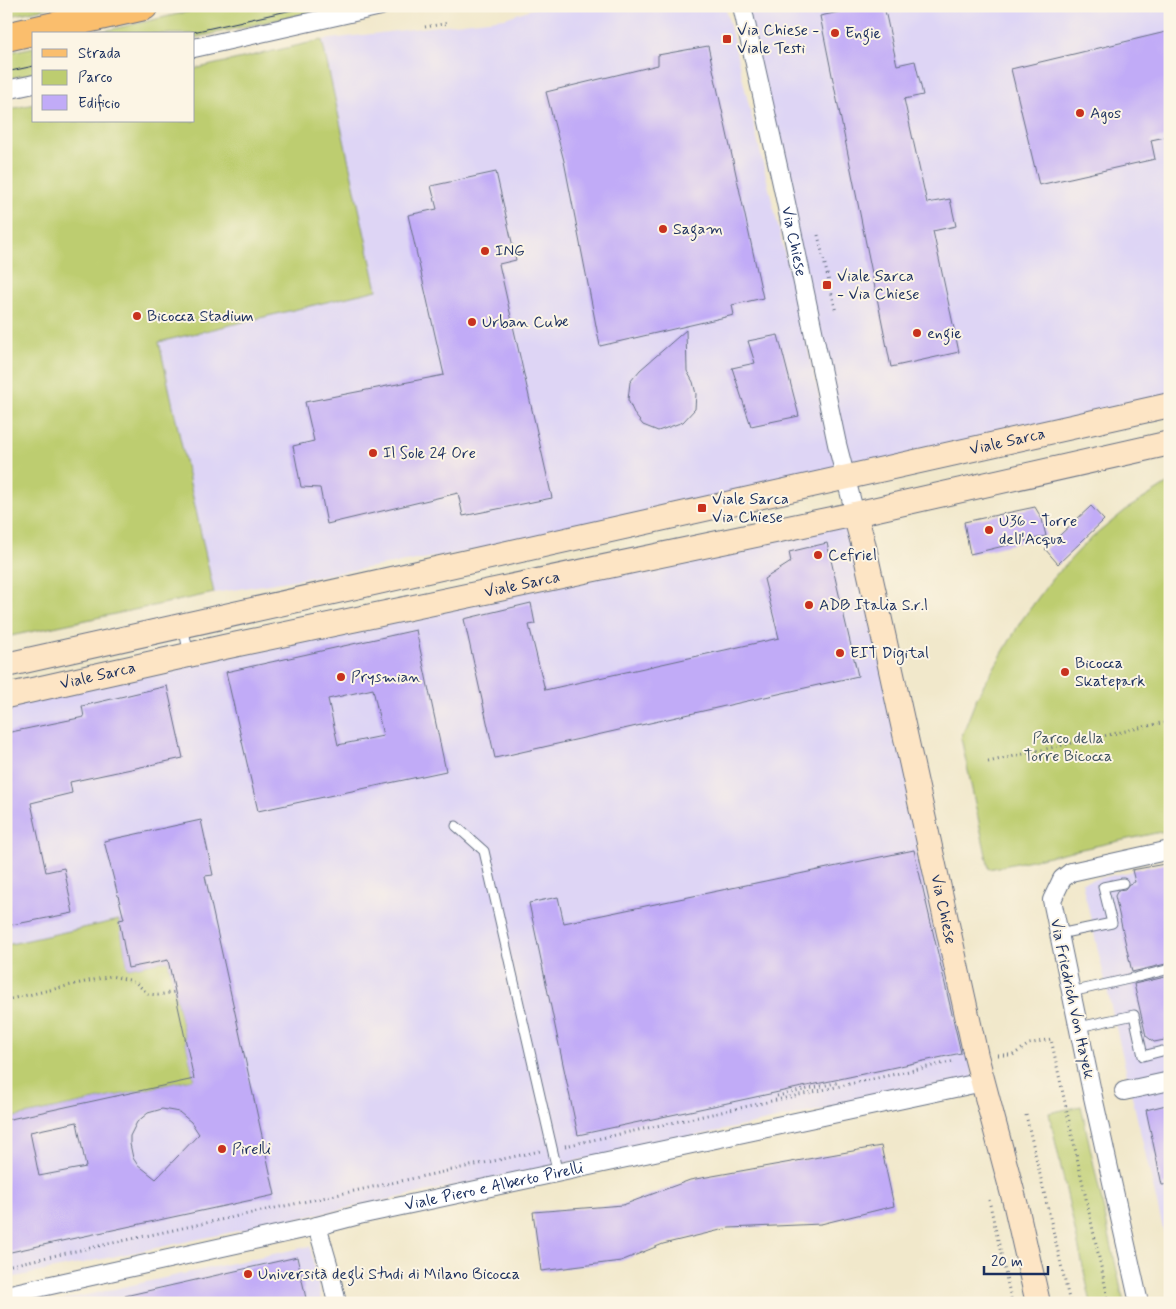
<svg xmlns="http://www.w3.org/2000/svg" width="1176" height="1309" font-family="Mynerve,sans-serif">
<rect width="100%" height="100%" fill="#fcf5e5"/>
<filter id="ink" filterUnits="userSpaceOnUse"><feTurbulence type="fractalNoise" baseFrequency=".02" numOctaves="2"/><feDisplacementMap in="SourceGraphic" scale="10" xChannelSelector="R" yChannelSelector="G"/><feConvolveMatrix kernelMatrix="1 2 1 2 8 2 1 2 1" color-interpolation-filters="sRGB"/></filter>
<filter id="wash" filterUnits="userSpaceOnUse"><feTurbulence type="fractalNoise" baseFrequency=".0096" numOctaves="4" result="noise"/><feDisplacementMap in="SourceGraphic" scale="20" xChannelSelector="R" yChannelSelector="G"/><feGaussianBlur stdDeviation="1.12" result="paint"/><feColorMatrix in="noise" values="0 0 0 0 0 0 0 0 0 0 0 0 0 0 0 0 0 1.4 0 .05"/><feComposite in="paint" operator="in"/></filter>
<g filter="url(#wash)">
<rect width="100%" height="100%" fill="#f1e8cb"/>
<!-- built -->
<path fill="#ded5f5" d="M540 6H725L839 479 617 527 214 593 158 342 377 290 322 40 505 18Z
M745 6H1170V401L849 470Z
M851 521 974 1078 6 1279V703Z
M1170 863V1259L1082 882Z
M310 1246 322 1303H50Z"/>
<!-- green -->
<path fill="#bdcd70" stroke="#6c7e67" d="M6 6H56L6 17Z
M213 6H340L194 38V34H91Z
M322 40 377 290 159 342 214 593 6 637V110L34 104V121H194V69Z
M34 47V73L6 79V53Z
M1170 482V830L989 869 961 738 977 697 1021 621 1052 579 1087 542 1127 509Z
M119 920 128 968 168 960 194 1079 6 1119V945Z
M1081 1106 1124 1303H1091L1049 1113Z"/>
<g id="blocks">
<!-- building -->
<path fill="#c1abf7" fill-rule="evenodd" d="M868 6H884L897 65 915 61 923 95 904 99 927 203 950 199 956 226 933 231 959 352 891 367 820 16Z
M1170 31V136L1151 140 1155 159 1039 185 1011 69Z
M708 46 763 298 732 305 734 315 600 346 564 161 546 92 658 65V55Z
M496 172 516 260 499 264 552 498 463 516 458 493 327 524 320 488 301 487 293 446 314 441 305 402 444 375 408 215 437 209 431 186Z
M686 330 687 371 693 382 696 394 695 409 683 422 658 431 643 425 635 415 628 400 630 382 640 370Z
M778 335 799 416 751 426 732 368 755 363 748 341Z
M1091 506 1104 520 1058 564 1045 549Z
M1035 507 1042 519 1046 536 970 554 964 522Z
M827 543 858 676 495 758 464 619 531 603 535 624 529 625 545 690 779 638 764 579 791 562 789 552Z
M416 630 446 771 258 811 226 672ZM373 689 383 736 338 745 328 699Z
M167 686 183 758 70 782 72 793 31 803 46 872 64 868 73 913 6 926V733L84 717 82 706Z
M201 820 213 875 205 876 275 1195 6 1253V1120L194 1079 168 960 128 968 119 920 124 919 104 841ZM162 1109 179 1112 191 1122 199 1134 156 1179 137 1164 133 1158 130 1144V1136L137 1122 148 1113ZM77 1122 86 1167 39 1176 30 1132Z
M914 850 961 1053 578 1135 529 903 558 897 564 923Z
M1170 863V963L1132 972 1115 896 1118 890 1125 889 1129 884 1135 882 1132 870Z
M1170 976V1039L1154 1042 1146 1036 1134 984Z
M1170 1104V1184L1162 1185 1146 1110Z
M881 1146 894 1206 821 1224 729 1228 663 1244 621 1261 541 1271 533 1212 623 1205 690 1180Z
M297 1257 307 1303H126L125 1296Z"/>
</g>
</g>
<g filter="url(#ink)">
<use href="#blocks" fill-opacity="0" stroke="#667084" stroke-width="1"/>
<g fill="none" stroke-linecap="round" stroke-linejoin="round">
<!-- lane casing -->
<g stroke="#667084" stroke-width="11">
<path id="lane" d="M183 626 189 655
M456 826 484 851 558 1174
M1059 934 1112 923 1103 887 1123 883
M1138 977 1170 969
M1071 992 1133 978
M1079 1027 1134 1015 1143 1056 1162 1051"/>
</g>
<!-- street casing -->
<g stroke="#667084" stroke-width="20">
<g id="street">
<path id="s1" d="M742 6 782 184 837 444 855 514"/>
<path d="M194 48 381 6"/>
<path d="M6 90 34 84"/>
<path d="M1124 1091 1170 1081"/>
<path d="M317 1226 328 1264 337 1303"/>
<path id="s2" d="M6 1295 317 1226 359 1215 983 1082"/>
<path d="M1139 1303 1093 1097 1052 900 1062 879 1071 872 1170 850"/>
</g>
</g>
<!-- secondary casing -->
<g stroke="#667084" stroke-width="26">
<g id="secondary">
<path id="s3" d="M855 514 863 543 976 1056 1016 1206 1038 1303"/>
<path id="s4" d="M6 665 1170 405"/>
<path id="s5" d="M6 696 224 647 855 514 1170 443"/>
</g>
</g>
<!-- primary casing -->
<g stroke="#667084" stroke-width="30">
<path id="primary" d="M6 37 144 6"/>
</g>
<!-- path -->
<path stroke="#667084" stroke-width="3" stroke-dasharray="1 4" stroke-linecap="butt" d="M425 27 449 23
M818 235 836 312
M988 762 1170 721
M6 1000 111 976 134 981 148 994 158 995 175 992
M998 1055H1013L1029 1044 1051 1039 1109 1303
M777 1096 840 1082
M1026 1115 1070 1303
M565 1146 955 1061
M989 1200 1012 1303
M6 1266 540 1151"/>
<!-- lane -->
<use href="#lane" stroke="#fff" stroke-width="9"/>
<!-- street -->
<use href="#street" stroke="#fff" stroke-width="18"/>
<!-- secondary -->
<use href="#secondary" stroke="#fde5c5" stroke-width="24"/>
<!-- primary -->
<use href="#primary" stroke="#fabe6d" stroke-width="28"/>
<!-- tram -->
<path stroke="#1b2f5e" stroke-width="1" d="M184 34 310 6
M6 72 34 66"/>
</g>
</g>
<!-- markers -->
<g fill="#c8321e" stroke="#fcf5e5" stroke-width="2">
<circle cx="835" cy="33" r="5"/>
<rect x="722" y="34" width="10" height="10" rx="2.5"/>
<circle cx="1080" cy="113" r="5"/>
<circle cx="663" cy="229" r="5"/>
<circle cx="485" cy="251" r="5"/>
<rect x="822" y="280" width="10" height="10" rx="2.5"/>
<circle cx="137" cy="316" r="5"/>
<circle cx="472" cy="322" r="5"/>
<circle cx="917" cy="333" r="5"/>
<circle cx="373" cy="453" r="5"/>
<rect x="697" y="503" width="10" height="10" rx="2.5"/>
<circle cx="989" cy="530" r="5"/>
<circle cx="818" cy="555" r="5"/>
<circle cx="809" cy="605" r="5"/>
<circle cx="840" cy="653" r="5"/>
<circle cx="1065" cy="672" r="5"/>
<circle cx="341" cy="677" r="5"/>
<circle cx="222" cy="1149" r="5"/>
<circle cx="248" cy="1274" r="5"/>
</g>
<g text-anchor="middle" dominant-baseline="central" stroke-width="4" stroke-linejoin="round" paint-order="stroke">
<!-- poi labels -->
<g font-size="16" fill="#1b2f5e" stroke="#fcf5e5" text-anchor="start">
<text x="737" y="30">Via Chiese -<tspan x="737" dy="18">Viale Testi</tspan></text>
<text x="845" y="33">Engie</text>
<text x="1090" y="113">Agos</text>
<text x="673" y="229">Sagam</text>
<text x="495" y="251">ING</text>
<text x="837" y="276">Viale Sarca<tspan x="837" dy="18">- Via Chiese</tspan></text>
<text x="147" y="316">Bicocca Stadium</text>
<text x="482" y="322">Urban Cube</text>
<text x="927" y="333">engie</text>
<text x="383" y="453">Il Sole 24 Ore</text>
<text x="712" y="499">Viale Sarca<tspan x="712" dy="18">Via Chiese</tspan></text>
<text x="999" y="521">U36 - Torre<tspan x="999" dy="18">dell'Acqua</tspan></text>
<text x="828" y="555">Cefriel</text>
<text x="819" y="605">ADB Italia S.r.l</text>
<text x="850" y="653">EIT Digital</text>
<text x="1075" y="663">Bicocca<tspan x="1075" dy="18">Skatepark</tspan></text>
<text x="351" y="677">Prysmian</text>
<text x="232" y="1149">Pirelli</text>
<text x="258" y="1274">Università degli Studi di Milano Bicocca</text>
</g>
<!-- street labels -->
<g font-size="16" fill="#1b2f5e" stroke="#fcf5e5">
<text stroke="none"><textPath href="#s1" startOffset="241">Via Chiese</textPath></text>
<text stroke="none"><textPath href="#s4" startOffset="1026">Viale Sarca</textPath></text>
<text stroke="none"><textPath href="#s5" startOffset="528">Viale Sarca</textPath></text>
<text stroke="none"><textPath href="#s5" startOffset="94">Viale Sarca</textPath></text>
<text stroke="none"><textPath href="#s3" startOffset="405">Via Chiese</textPath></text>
<text transform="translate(1072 999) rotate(78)">Via Friedrich Von Hayek</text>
<text stroke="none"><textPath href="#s2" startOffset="500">Viale Piero e Alberto Pirelli</textPath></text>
</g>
<!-- park labels -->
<g font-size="16" fill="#445662" stroke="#fcf5e5">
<text x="1068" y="738">Parco della<tspan x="1068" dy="18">Torre Bicocca</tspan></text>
</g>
</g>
<!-- margin -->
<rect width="1176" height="1309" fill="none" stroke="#fcf5e5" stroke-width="25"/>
<!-- legend -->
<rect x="32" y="32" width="162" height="90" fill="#fcf5e5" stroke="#a2a6af"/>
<rect x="42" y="49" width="25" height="8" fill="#fabe6d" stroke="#a2a6af"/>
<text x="78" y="58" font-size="15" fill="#1b2f5e">Strada</text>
<rect x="42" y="70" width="25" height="15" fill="#bdcd70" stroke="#a2a6af"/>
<text x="78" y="82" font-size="15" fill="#1b2f5e">Parco</text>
<rect x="42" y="95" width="25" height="15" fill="#c1abf7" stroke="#a2a6af"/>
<text x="78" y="108" font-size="15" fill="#1b2f5e">Edificio</text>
<!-- scale -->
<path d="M984 1266v8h64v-8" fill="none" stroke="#1b2f5e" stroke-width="2.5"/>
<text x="991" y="1266" font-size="15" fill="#1b2f5e" stroke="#fcf5e5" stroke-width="4" paint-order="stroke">20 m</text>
</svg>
